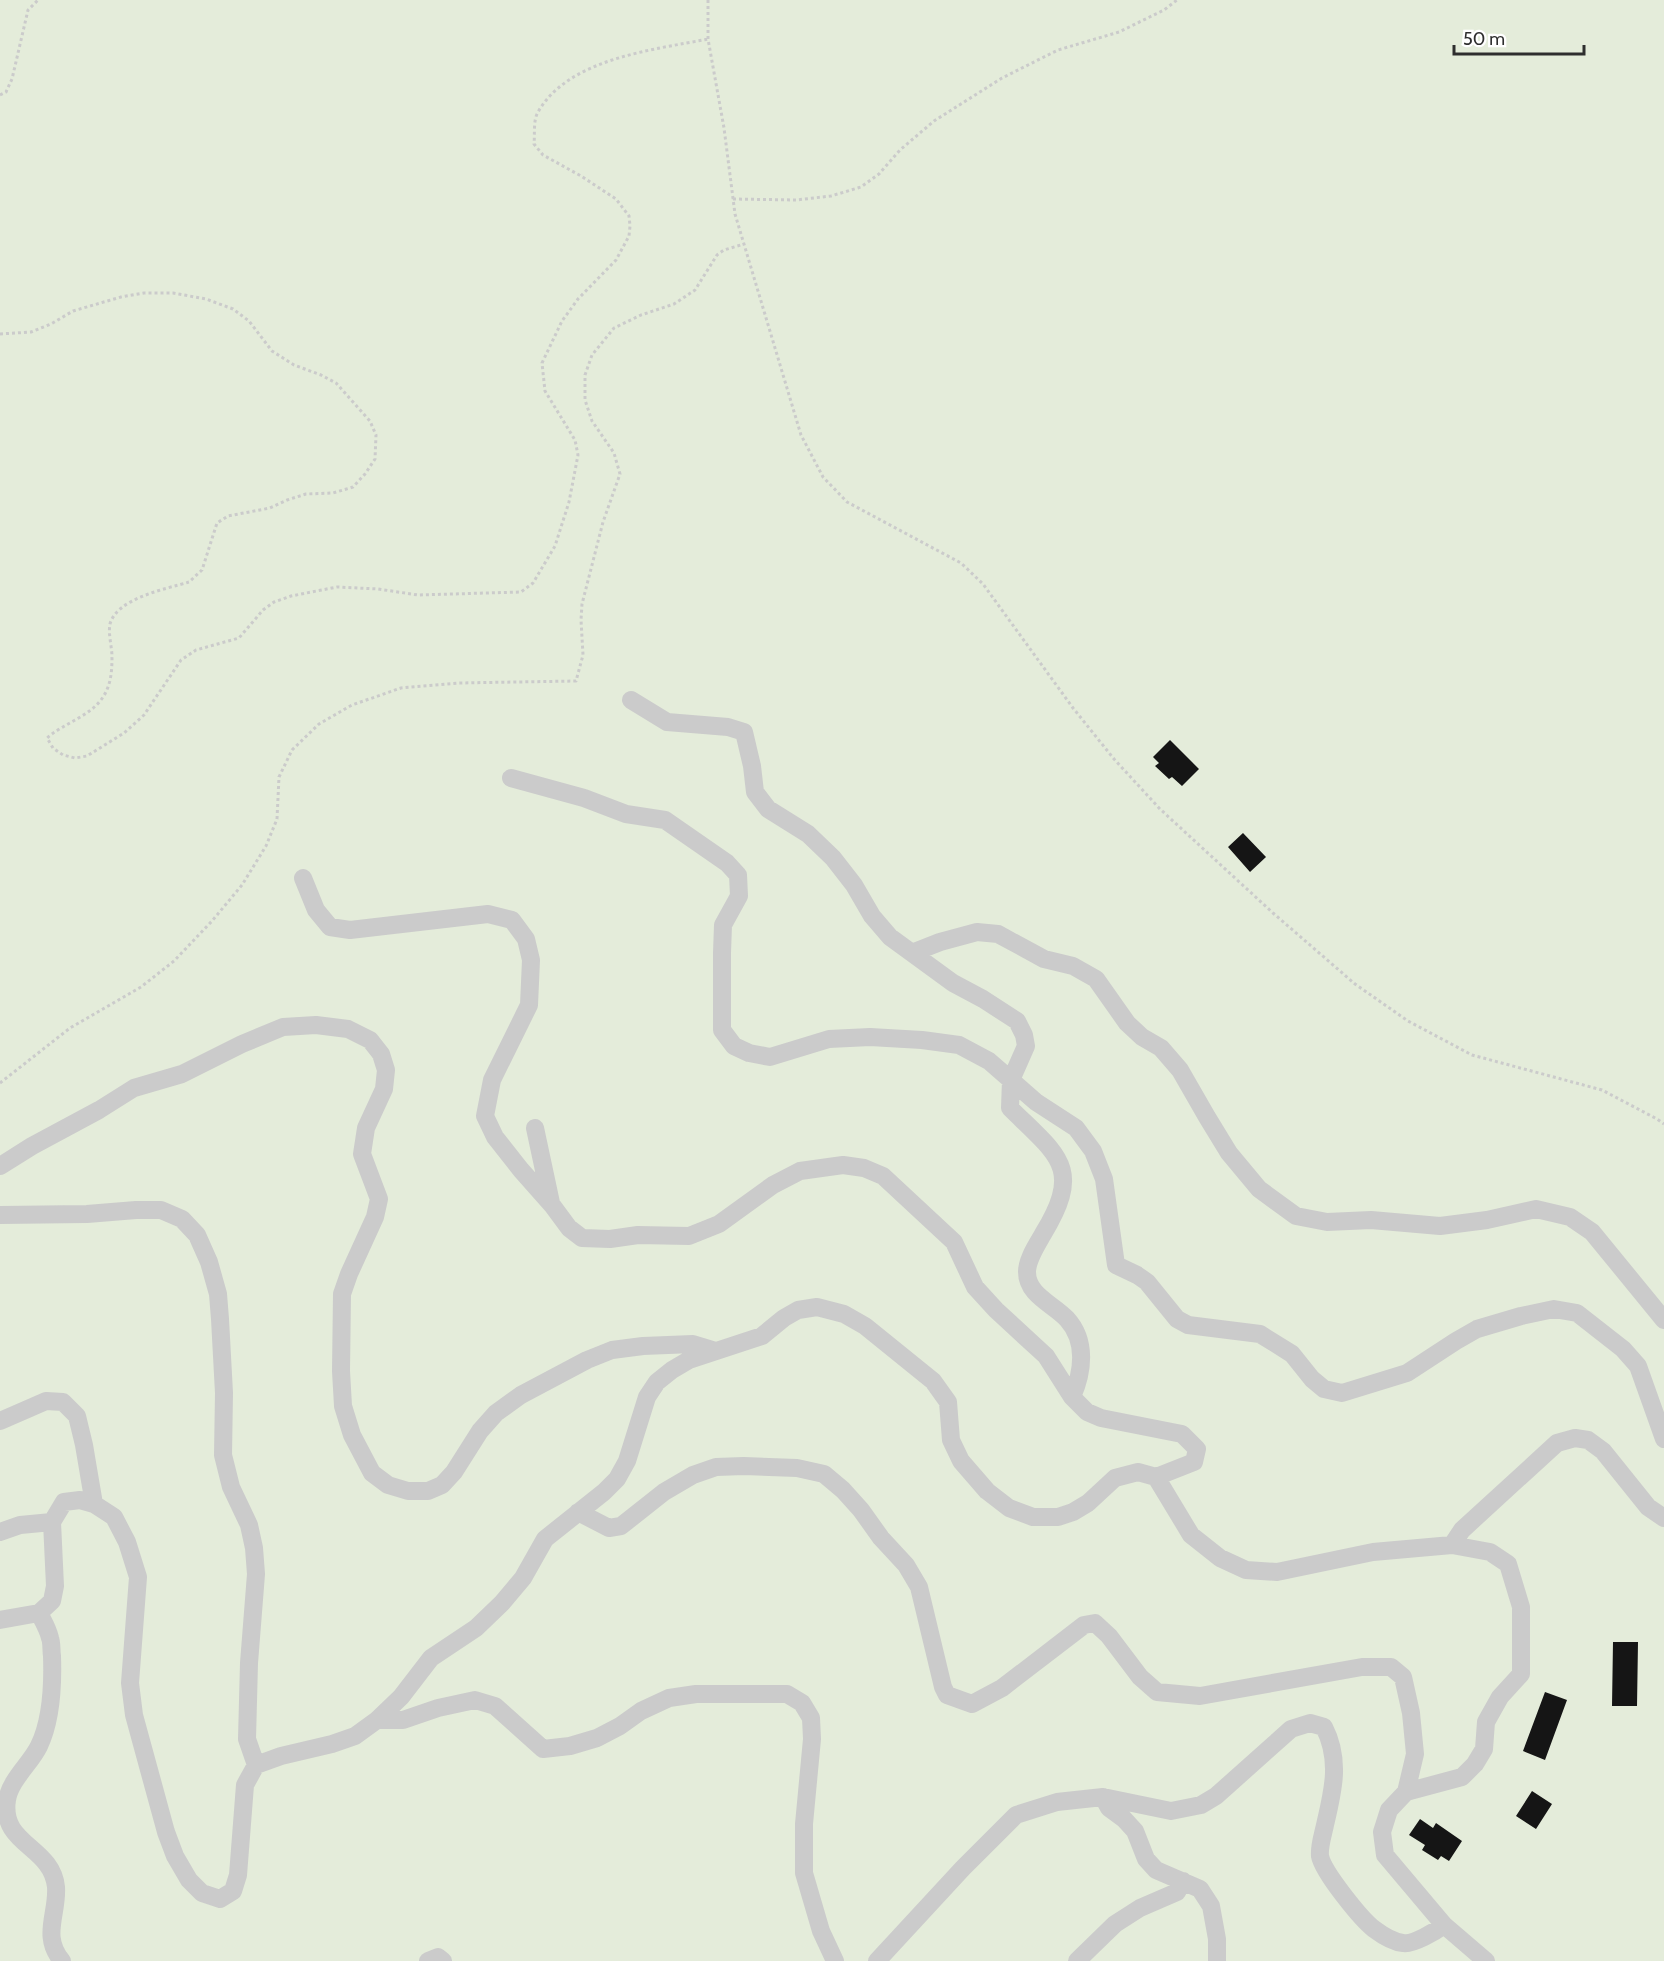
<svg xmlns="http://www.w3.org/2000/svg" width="1664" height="1961" font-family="Cabin,sans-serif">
<rect width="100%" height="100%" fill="#fff"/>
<!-- green -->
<path fill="#e4ecda" d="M0 0H1664V1961H0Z"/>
<!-- building -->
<path fill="#151515" d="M1170 740 1199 769 1182 786 1172 777 1169 779 1155 766 1159 763 1153 757Z
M1243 833 1266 857 1250 872 1228 847Z
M1613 1642H1638L1637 1706H1612Z
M1545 1692 1567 1700 1545 1760 1523 1751Z
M1532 1791 1552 1804 1536 1829 1516 1816Z
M1420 1819 1433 1828 1436 1823 1462 1841 1449 1861 1441 1856 1438 1860 1422 1850 1425 1845 1409 1835Z"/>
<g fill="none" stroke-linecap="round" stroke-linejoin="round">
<!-- path -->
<path stroke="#cbcbcb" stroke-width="3" stroke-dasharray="3 3" stroke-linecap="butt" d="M708 0V39L724 128 735 214 801 435 823 477 847 502 961 563 983 584 1073 708 1114 759 1160 809 1273 913 1355 984 1408 1021 1472 1055 1602 1090 1657 1119 1664 1124
M0 95 6 92 12 79 28 10 38 0
M733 199 796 200 831 196 861 187 879 174 900 150 934 121 1002 78 1058 50 1119 32 1164 10 1177 0
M0 334 31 332 51 324 73 311 121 297 144 293H173L206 299 233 309 249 321 272 351 294 365 321 375 336 383 370 421 376 435 375 459 365 474 353 487 333 493 306 494 287 500 270 508 228 516 217 523 202 570 189 582C166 589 117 598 110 624 108 634 112 647 112 657 112 671 111 685 103 697 91 716 64 723 47 738L53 748 63 755 75 758 87 756 124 733 144 715 181 660 196 650 239 638 263 610 274 602 291 596 337 587 378 589 418 595 521 592 533 583 555 546 569 502 578 455 575 440 545 391 542 363 562 321 578 299 616 260 629 236 630 226 629 216 616 199 581 176 543 155 534 144C535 135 533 120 538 112 569 58 653 50 708 39
M0 1083 70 1028 141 987 174 961 212 921 242 885 266 846 277 819 279 777 292 750 319 724 352 705 401 688 458 683 576 681 583 655 581 620 582 604 603 522 620 474 614 453 592 421 585 400V375L592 355 614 328 641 315 674 304 695 290 717 255 724 250 744 244"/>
<!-- minor -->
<path stroke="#cbcbcb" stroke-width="18" d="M631 700 667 722 728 727 744 732 752 766 755 792 768 809 808 834 833 858 854 885 872 916 890 937 953 983 983 999 1017 1021 1024 1035 1026 1046 1011 1080 1010 1108C1057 1155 1084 1167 1043 1234 1037 1245 1027 1259 1027 1272 1027 1295 1053 1304 1067 1319 1087 1341 1083 1372 1072 1397
M511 778 584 798 626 814 665 820 727 863 738 875 739 896 723 925 722 953V1030L734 1046 749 1053 770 1057 829 1039 870 1037 922 1040 959 1045 989 1061 1036 1102 1076 1128 1093 1151 1104 1179 1116 1265 1137 1275 1147 1282 1177 1319 1188 1325 1260 1334 1292 1354 1312 1379 1324 1389 1342 1393 1407 1373 1456 1341 1477 1329 1521 1316 1554 1309 1577 1313 1623 1349 1638 1366 1664 1439
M303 878 316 910 330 927 350 930 488 914 512 920 526 939 531 960 529 1005 492 1080 485 1116 495 1137 521 1170 552 1205 569 1228 582 1238 610 1239 638 1235 689 1236 719 1224 773 1185 800 1171 843 1165 864 1168 883 1176 954 1242 975 1287 996 1310 1046 1356 1072 1397 1087 1412 1101 1418 1182 1434 1197 1449 1194 1462 1156 1477
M912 953 940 942 977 932 998 934 1044 959 1073 966 1096 979 1127 1023 1142 1037 1161 1048 1180 1070 1207 1117 1229 1153 1259 1189 1296 1216 1327 1222 1371 1220 1440 1226 1487 1220 1536 1209 1570 1217 1592 1232 1664 1320
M535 1128 551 1203
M0 1166 32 1146 99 1110 134 1088 182 1074 242 1044 283 1027 316 1025 348 1029 370 1040 381 1054 386 1070 384 1089 366 1128 362 1154 379 1199 375 1217 349 1274 342 1294 341 1371 343 1406 352 1435 372 1473 388 1485 408 1491H428L442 1485 454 1472 480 1431 496 1413 521 1395 587 1360 612 1350 643 1346 693 1344 716 1351
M0 1215 87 1214 136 1210H161L182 1219 197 1235 209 1262 218 1294 220 1319 224 1393 223 1455 231 1487 249 1525 254 1548 256 1574 249 1663 247 1739 256 1765
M0 1421 46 1401 63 1402 77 1416 84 1445 94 1504
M578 1512 609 1528 621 1526 664 1492 693 1475 716 1467 744 1466 797 1468 824 1474 843 1490 861 1510 881 1538 906 1565 919 1587 943 1687 947 1695 972 1704 1002 1688 1084 1625 1095 1623 1109 1636 1140 1677 1157 1692 1200 1696 1362 1667H1391L1403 1677 1411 1713 1415 1754 1406 1792
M0 1532 20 1525 52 1522
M1452 1545 1462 1530 1557 1443 1575 1438 1588 1440 1603 1451 1648 1507 1664 1518
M39 1613C43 1621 48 1629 50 1638 52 1643 51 1650 52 1656 53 1685 52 1719 39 1746 31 1763 10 1780 7 1800 0 1845 52 1846 56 1887 58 1914 41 1936 62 1961
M0 1620 39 1613 52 1601 55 1586 52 1522 64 1502 80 1500 94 1504 114 1517 127 1542 138 1577 130 1683 134 1715 166 1832 175 1856 189 1880 202 1893 220 1899 233 1891 238 1875 245 1785 256 1765 281 1756 332 1744 355 1736 377 1720 401 1697 431 1658 476 1628 502 1603 523 1578 545 1539 604 1492 617 1479 627 1461 647 1397 657 1382 672 1370 689 1360 762 1336 784 1318 798 1310 817 1307 844 1314 865 1326 933 1381 948 1402 951 1440 961 1461 987 1491 1009 1508 1033 1517H1058L1073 1512 1088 1503 1115 1478 1138 1472 1156 1477 1191 1535 1220 1558 1246 1570 1277 1572 1373 1552 1452 1545 1490 1552 1508 1564 1521 1607V1674L1500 1697 1486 1722 1484 1749 1475 1764 1462 1777 1406 1792 1389 1810 1382 1832 1385 1855 1444 1925 1486 1961
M377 1720H403L438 1708 475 1700 495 1706 543 1749 570 1746 597 1738 620 1726 641 1711 669 1698 696 1694H787L802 1703 811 1718 812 1739 804 1824V1873L821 1931 835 1961
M1103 1797 1109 1808 1124 1819 1135 1831 1146 1859 1156 1870 1200 1889 1211 1906 1217 1939V1961
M428 1961 438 1957 443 1961
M877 1961 963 1868 1016 1815 1057 1802 1103 1797 1171 1811 1201 1805 1216 1796 1291 1729 1310 1723 1324 1727C1341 1760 1333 1791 1325 1825 1323 1835 1319 1846 1320 1856 1323 1872 1361 1919 1374 1929 1382 1935 1393 1942 1403 1943 1413 1945 1436 1931 1444 1925
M1077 1961 1115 1924 1140 1908 1177 1892 1183 1881"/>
</g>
<!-- scale -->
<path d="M1454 45v9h130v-9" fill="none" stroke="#2e2e2e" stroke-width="3"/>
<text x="1463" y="45" font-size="18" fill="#2e2e2e" stroke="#ffffff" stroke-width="4.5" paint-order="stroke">50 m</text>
</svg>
